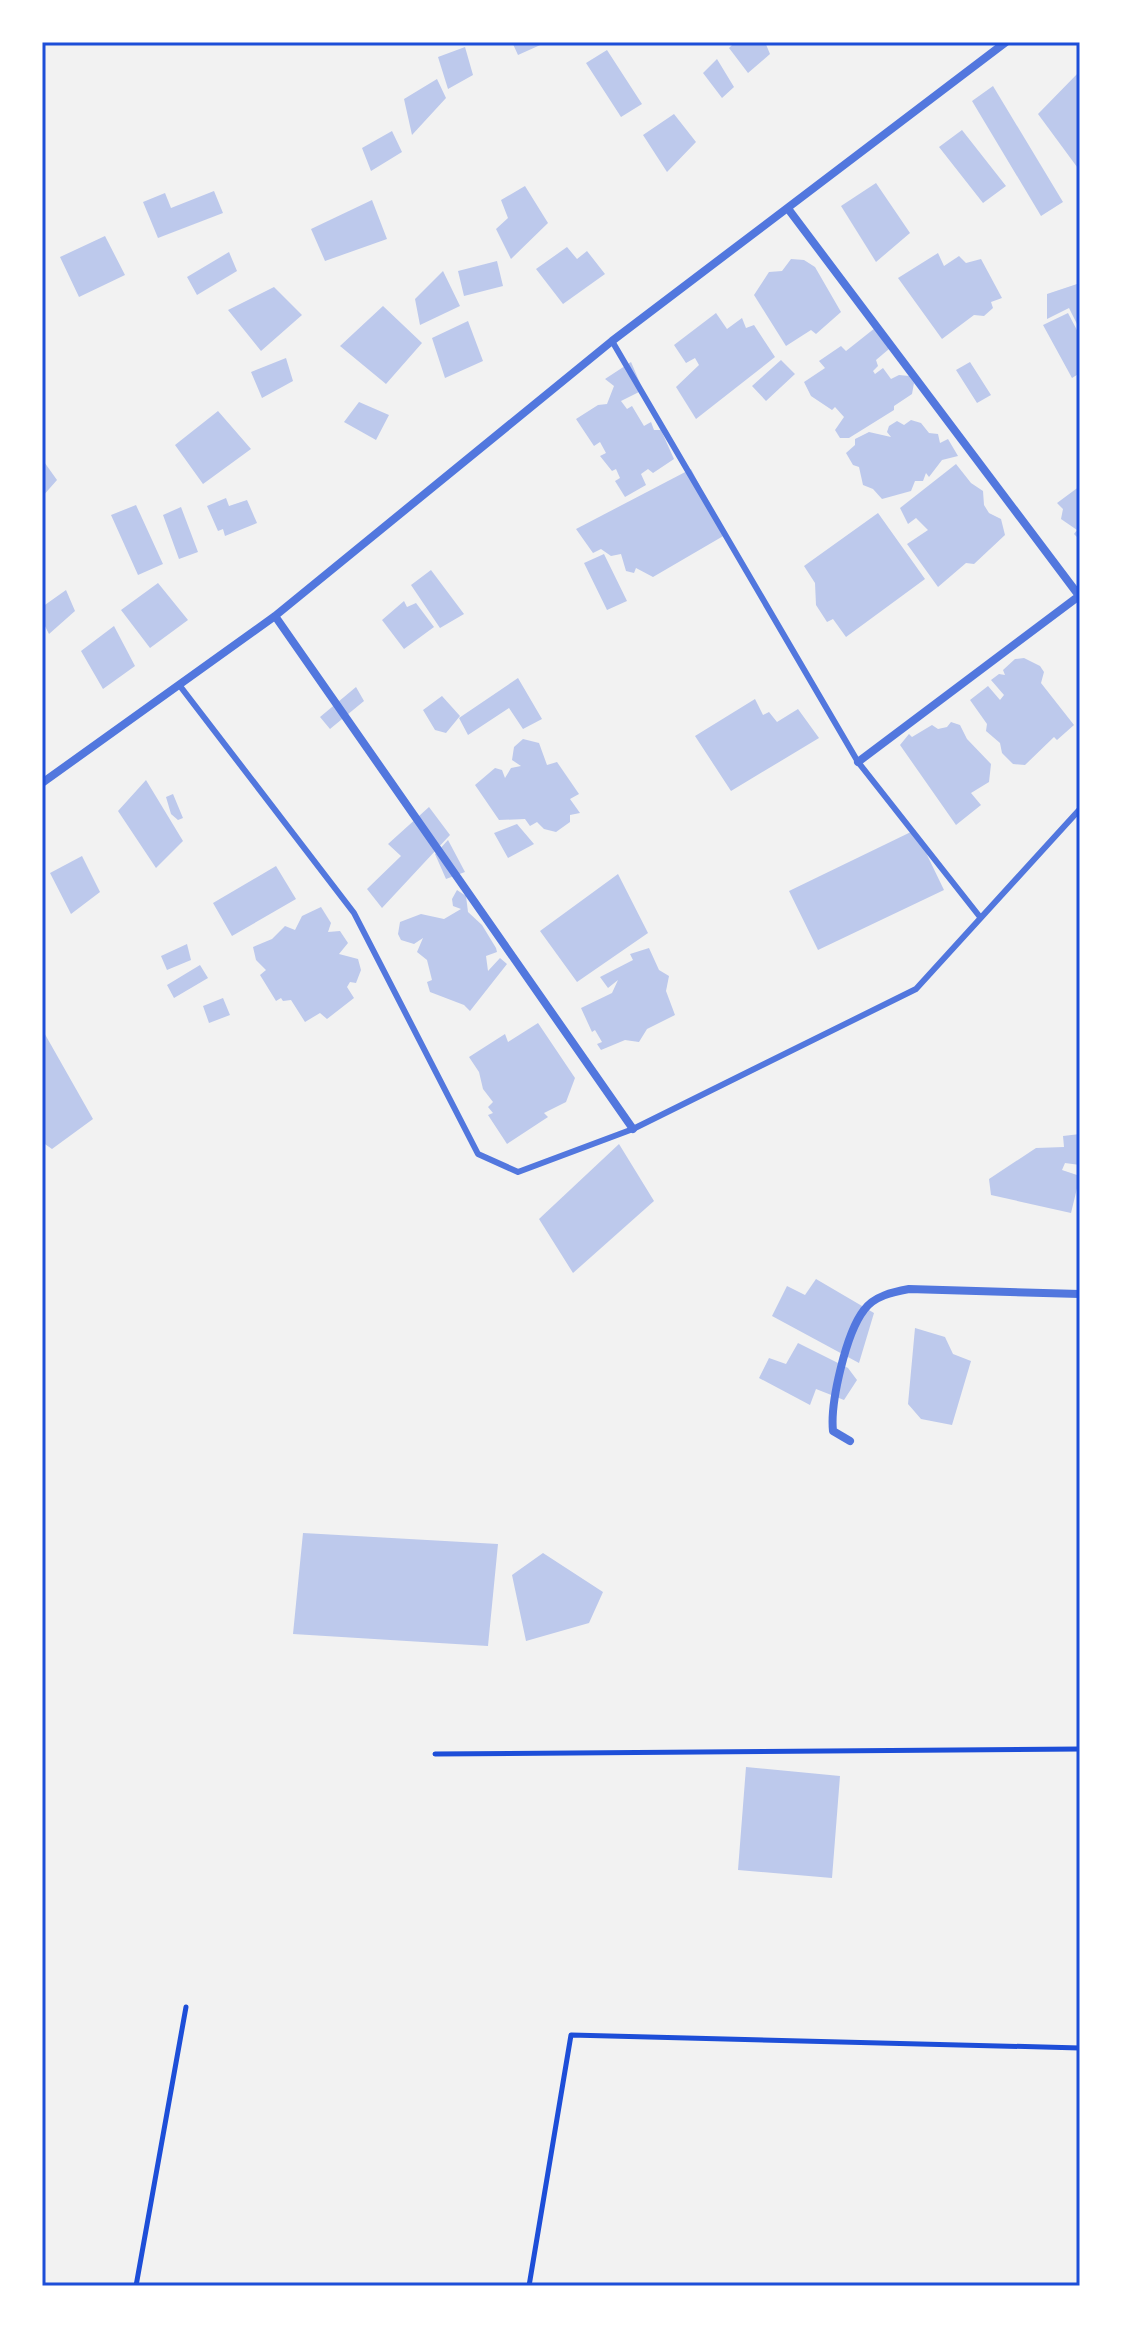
<svg xmlns="http://www.w3.org/2000/svg" width="1122" height="2328" font-family="'PT Sans Narrow',sans-serif">
<rect width="100%" height="100%" fill="#f2f2f2"/>
<!-- building -->
<path fill="#bdc9ec" d="M512 42H547L518 55Z
M735 42H765L770 54 748 73 729 48Z
M465 47 473 75 448 89 438 57Z
M607 50 642 104 621 117 586 63Z
M717 59 734 87 722 98 703 73Z
M1080 71V171L1038 114Z
M437 79 446 98 412 135 404 99Z
M993 86 1063 202 1041 216 972 101Z
M674 114 696 142 667 172 643 135Z
M962 130 1006 186 983 203 939 147Z
M392 131 402 152 371 171 362 148Z
M876 183 910 233 876 262 841 206Z
M525 186 548 223 511 259 496 229 508 218 501 200Z
M214 191 223 213 158 238 143 202 165 193 171 208Z
M372 200 387 239 325 261 311 229Z
M105 236 125 275 79 297 60 257Z
M567 247 577 259 587 251 605 274 563 304 536 269Z
M229 252 237 271 197 295 187 277Z
M938 253 944 266 959 256 966 263 981 259 1002 298 991 302 993 308 984 316 974 315 942 339 898 278Z
M791 259 804 260 815 267 841 312 816 334 811 330 786 346 754 295 769 272 782 271Z
M497 261 503 286 464 296 458 271Z
M443 271 460 306 420 325 415 299Z
M1080 283V330L1069 308 1047 319V294Z
M274 287 302 315 261 351 228 310Z
M383 306 422 343 386 384 340 346Z
M716 313 727 329 742 318 746 328 754 325 775 357 696 419 676 387 699 365 695 358 686 363 674 345Z
M1068 313 1080 336V373L1072 378 1043 325Z
M468 321 483 361 445 378 432 338Z
M875 328 889 349 876 360 878 366 873 371 875 374 883 368 891 379 899 375 909 376 914 383 912 394 894 406V410L849 438H840L835 430 844 417 835 407 832 410 811 396 804 382 825 368 819 361 841 346 846 351Z
M286 358 293 381 262 398 251 372Z
M781 360 795 374 766 401 752 386Z
M631 362 643 390 621 401 627 409 632 406 644 426 651 422 654 430H661L674 459 653 473 648 469 641 474 646 485 625 497 615 481 620 478 616 469 612 471 600 456 606 453 600 442 594 446 576 419 598 405 607 404 614 386 605 379Z
M970 362 991 395 977 403 956 370Z
M359 402 389 415 376 440 344 422Z
M218 411 251 449 203 484 175 445Z
M911 420 921 423 929 433 938 434 940 443 948 439 958 456 942 460 929 477 926 473 923 481H915L911 491 882 499 873 489 863 485 859 467 853 465 846 453 855 445V439L869 432 891 437 887 432 889 426 897 421 904 425Z
M42 459 57 480 42 497Z
M956 464 971 483 983 491 984 505 989 513 1001 519 1005 535 974 564 966 563 938 587 907 544 928 530 916 518 908 524 900 508Z
M691 469 725 535 653 577 636 568 634 573 626 571 621 554 611 556 601 549 593 553 576 529Z
M1080 486V540L1074 534 1077 530 1061 519 1063 509 1057 503Z
M226 498 229 506 247 500 257 523 225 536 223 529 218 531 207 506Z
M136 505 163 564 138 575 111 515Z
M181 507 198 552 179 559 163 515Z
M878 513 925 579 846 637 833 619 827 622 816 605 815 583 804 566Z
M604 554 627 601 607 610 584 563Z
M431 570 464 614 440 628 411 585Z
M158 583 188 620 150 648 121 610Z
M66 590 75 611 49 634 42 620V607Z
M404 601 407 607 416 603 434 627 404 649 382 620Z
M114 626 135 666 103 689 81 651Z
M1024 658 1040 666 1044 672 1041 683 1074 725 1057 740 1054 737 1025 765 1013 764 1002 753 1000 743 986 731 987 724 970 700 988 686 1000 700 1004 695 991 680 999 674 1005 675 1003 670 1015 659Z
M518 678 542 719 523 729 509 708 468 735 459 718Z
M356 687 364 701 330 729 320 717Z
M442 696 460 716 446 733 435 730 423 710Z
M755 699 763 715 769 712 777 722 798 709 819 738 731 791 695 736Z
M951 722 960 725 967 739 991 764 989 782 971 793 981 805 956 825 900 745 909 734 912 737 932 725 938 729 947 727Z
M523 739 539 743 547 765 557 762 579 794 570 799 580 813 570 815V822L556 832 544 829 537 822 530 826 525 819 499 820 475 785 495 768 502 770 505 778 511 768 521 766 512 760 514 747Z
M146 780 183 841 156 868 118 811Z
M173 794 183 818 178 820 171 814 166 797Z
M429 807 450 835 382 908 367 889 401 856 388 844Z
M517 824 534 844 508 858 494 833Z
M915 830 944 890 818 950 789 891Z
M448 840 465 872 446 879 435 854Z
M82 856 100 892 71 914 50 873Z
M276 866 296 899 232 936 213 903Z
M618 874 648 933 577 982 540 931Z
M457 890 466 896 468 912 482 925 496 948 497 952 486 956 488 971 500 958 507 964 470 1011 464 1005 430 992 427 982 432 980 427 960 417 952 423 938 414 944 401 940 398 934 400 922 421 914 444 919 461 909 453 906 452 899Z
M321 907 331 923 328 932 340 931 348 943 339 954 358 959 361 970 356 983 350 982 347 987 354 998 327 1019 320 1013 305 1022 291 1000 283 1001 281 998 276 1001 260 975 266 970 256 960 253 947 272 939 285 926 295 930 302 916Z
M187 944 191 960 167 970 161 956Z
M649 948 659 970 669 976 666 991 675 1015 647 1029 639 1042 625 1040 601 1050 597 1044 602 1042 595 1030 592 1032 581 1008 612 993 618 980 608 988 600 977 633 960 630 954Z
M200 965 208 978 174 998 167 985Z
M223 998 230 1015 209 1023 203 1006Z
M538 1023 575 1078 566 1102 544 1113 548 1117 507 1144 488 1115 493 1113 488 1107 493 1102 483 1089 479 1072 469 1057 505 1034 508 1042Z
M42 1029 93 1119 52 1149 42 1142Z
M1080 1134V1165L1065 1163 1062 1170 1080 1176 1071 1213 991 1195 989 1179 1036 1148 1064 1147 1063 1136Z
M619 1144 654 1201 573 1273 539 1219Z
M816 1279 874 1313 859 1363 772 1316 787 1286 805 1295Z
M915 1328 945 1337 953 1354 971 1361 952 1425 921 1419 908 1404Z
M798 1343 848 1368 857 1380 844 1400 816 1389 810 1405 759 1378 769 1358 786 1364Z
M303 1533 498 1544 488 1646 293 1634Z
M543 1553 603 1592 589 1623 526 1641 512 1575Z
M746 1767 840 1776 832 1878 738 1870Z"/>
<g fill="none" stroke-linecap="round" stroke-linejoin="round">
<!-- path -->
<path stroke="#1d4ed8" stroke-width="5" d="M435 1754 1080 1749
M136 2286 186 2007
M529 2286 571 2035 1080 2048"/>
<!-- service -->
<path stroke="#5277de" stroke-width="6" d="M612 341 858 762 980 917
M180 686 354 913 478 1154 518 1172 633 1129 916 989 1080 809"/>
<!-- minor -->
<path stroke="#5277de" stroke-width="8" d="M789 210 1080 597
M275 616 633 1129
M858 762 1079 596
M42 783 275 616 612 341 1006 42
M850 1441 833 1431C830 1403 846 1333 864 1310 874 1296 893 1292 909 1289L1080 1294"/>
</g>
<!-- border -->
<rect width="1122" height="2328" fill="none" stroke="#ffffff" stroke-width="88"/>
<rect x="44" y="44" width="1034" height="2240" fill="none" stroke="#1d4ed8" stroke-width="3"/>
</svg>
